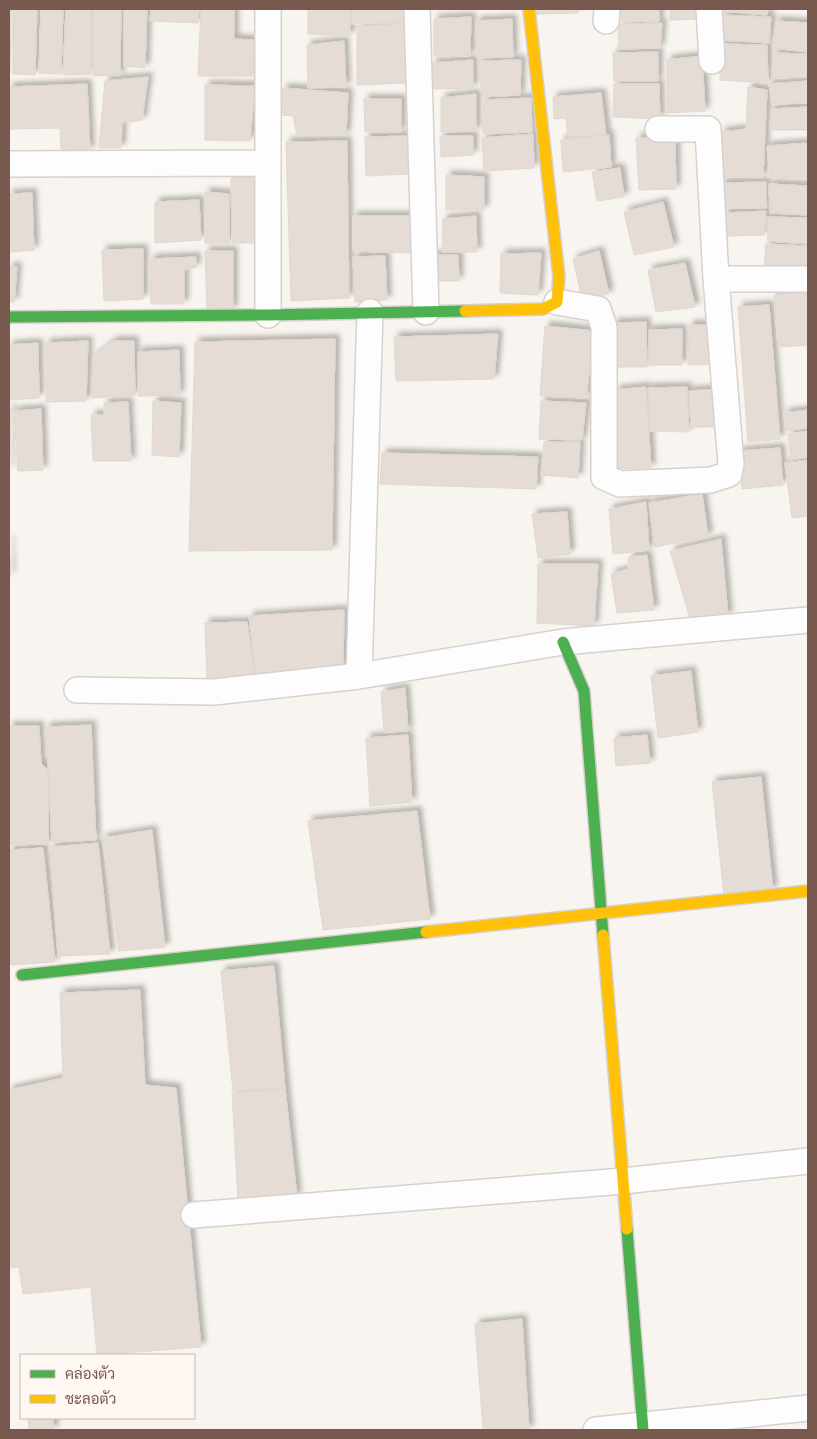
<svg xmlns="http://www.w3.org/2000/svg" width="817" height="1439" font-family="Jost,Sarabun,sans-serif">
<defs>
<filter id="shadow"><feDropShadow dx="4.5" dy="-4.5" stdDeviation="2.5" flood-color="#0004"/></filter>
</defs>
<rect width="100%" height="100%" fill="#f8f4ef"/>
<!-- building -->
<path fill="#e5dcd6" stroke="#e1d7d1" filter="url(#shadow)" d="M9 9H11L10 73H9Z
M14 9H37L35 75 13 74Z
M41 9H63L61 74 39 73Z
M66 9H91V74L63 75Z
M93 9H121L120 75 93 76Z
M124 9H147L145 68 124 66Z
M151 9H199L198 23 150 21Z
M201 9H234V39L254 40 253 76H198Z
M308 9H350V36L308 34Z
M352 9H411V23L351 24Z
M537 9H577L578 13 537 14Z
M621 9H659V21L621 22Z
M670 9H698L697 19 670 20Z
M719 9H768L767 15 719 11Z
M721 15 771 17 769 43 720 40Z
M471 17 470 56H434V19Z
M512 19 513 57 477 58 476 21Z
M776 21 808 23V52L773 48Z
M662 23 660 48 619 49 618 24Z
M407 24 406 83 357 85V26Z
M344 41 346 87 308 88 307 45Z
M720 44 767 45 768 83 720 80Z
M658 52V81H614L613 53Z
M773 53 808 54V77L772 78Z
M702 56 705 111 667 113V60Z
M473 60V88L433 89 432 63Z
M521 60 520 95 482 97 478 61Z
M148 77 142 120 122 123 121 148H99L105 81Z
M808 81V103L772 104 769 84Z
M87 84 90 151 61 149 60 128 9 129V87Z
M614 84H659L660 119 613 117Z
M205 85 255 86 250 141 205 140Z
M748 87 767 90 763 177H723L721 132 746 129Z
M283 88 348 93 346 135H297L293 116 281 115Z
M601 93 606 135 568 137 566 118 554 119 553 97Z
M476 94V131L441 132V98Z
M531 98 532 132 483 134 482 100Z
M364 99H401V132H365Z
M808 107V130H770L771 109Z
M533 134 534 168 484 171 482 138Z
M609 135 611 167 563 172 561 140Z
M410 136 409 174 366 176 365 137Z
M440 136H473V155L441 157Z
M636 138H675L676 189 639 190Z
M347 141 349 298 291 301 286 142Z
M808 143V178L770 177 767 146Z
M620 168 624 197 597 201 592 172Z
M446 175 484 177V210H446Z
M257 177 256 243H232L231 178Z
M766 182V208H722L721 183Z
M769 184 808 186V215L770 213Z
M205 192 229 194V243H205Z
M32 193 34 250 9 252V194Z
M199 200 201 240 155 243V202Z
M663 202 674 247 634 255 624 212Z
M766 211 764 235 725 236 724 213Z
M353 216H417L414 253 353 251Z
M476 216 477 252H442L443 219Z
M767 217 808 218V244L768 241Z
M766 244 808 246V272L764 271Z
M143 249V299L104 301 102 250Z
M205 251H233V310H207Z
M599 251 609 294 582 299 573 259Z
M541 253 538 295 500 293 501 254Z
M432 255H458L459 281H433Z
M385 256 387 300 355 302 353 257Z
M196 257V267L184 270V304H151L150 259Z
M685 263 695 307 656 312 648 270Z
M9 267H17L14 302H9Z
M808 292V345L778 347 774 295Z
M769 305 780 439 748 442 738 307Z
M646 322 647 367H613V323Z
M689 325H715L713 364 688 365Z
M545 326 594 331 586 398 540 396Z
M682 329V365H649V330Z
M498 334 494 379 396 381 394 337Z
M335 339 332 550 189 551 195 342Z
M88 341 86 401 46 402V343Z
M113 341H134L135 395 92 398 93 357Z
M38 343 39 398 9 400V345Z
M179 350 180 395 138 396V352Z
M646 387 651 468 616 469 615 390Z
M687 387 689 432 650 431 648 388Z
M718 389 719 427H691L689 391Z
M153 401 181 403 179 457 152 455Z
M541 401 586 403 582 440 539 439Z
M128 402 131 461H93L91 415H104V403Z
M9 408H11L10 470H9Z
M41 409 43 470 18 471 14 411Z
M808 410V428L786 431 784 413Z
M808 431V457L791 460 788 434Z
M544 442H580L578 478 541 475Z
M780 448 783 485 742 489 739 451Z
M382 453 538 457 536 489 380 484Z
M808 460V516L792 518 785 463Z
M702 494 708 536 655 547 649 503Z
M646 502 649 550 613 554 609 509Z
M567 512 570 554 538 558 532 514Z
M9 539 11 576H9Z
M721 539 728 616 691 622 670 551Z
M647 555 654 610 617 613 611 574 628 569 629 557Z
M538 564H598L594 626 537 623Z
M344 610 343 671 256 678 249 616Z
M247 622 255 675 207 680 205 623Z
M691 671 698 732 658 738 651 676Z
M405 688 408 731 384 732 381 692Z
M91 725 96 840 52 842 46 727Z
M9 726H39L41 763 48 770V844L9 845Z
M408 735 412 802 370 806 366 738Z
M647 735 650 763 616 766 614 738Z
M761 777 773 890 724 895 712 782Z
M417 811 430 919 323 930 308 821Z
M152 830 165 947 119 951 102 838Z
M98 843 110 954 58 956 50 847Z
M43 848 55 962 11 965 9 947V850Z
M274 966 285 1088 233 1091 221 971Z
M140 990 145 1085 176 1088 201 1347 97 1355 91 1287 23 1294 19 1267 9 1268V1090L63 1078 60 993Z
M285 1088 297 1197 238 1200 232 1093Z
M522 1319 529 1430H483L475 1324Z
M28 1418H53L54 1430H29Z"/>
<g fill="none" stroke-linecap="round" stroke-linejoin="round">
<!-- street casing -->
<g stroke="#d8d1cd" stroke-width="28">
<path id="street" d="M417 9 426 312
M709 9 712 61
M606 21 607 9
M9 164 267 163
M716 279H808
M557 302 598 309 604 327V477L620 484 711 480 729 474 731 464 716 279 708 129H658
M268 315V9
M359 676 370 312
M77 690 214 692 359 676 563 642 808 620
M194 1215 623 1181 808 1161
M596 1430 808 1408"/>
</g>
<!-- fast casing -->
<g stroke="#d8cfcb" stroke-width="14">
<path id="fast" d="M9 317 268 315 465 311
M563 642 584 691 603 935
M22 975 426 932
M627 1229 643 1430"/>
</g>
<!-- slow casing -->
<g stroke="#d8cfcb" stroke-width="14">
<path id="slow" d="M465 311 543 309 557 302 559 277 529 9
M426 932 808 891
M603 935 627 1229"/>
</g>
<!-- street -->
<use href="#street" stroke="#fefdfd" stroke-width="25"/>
<!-- fast -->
<use href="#fast" stroke="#4caf50" stroke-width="11"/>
<!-- slow -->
<use href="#slow" stroke="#ffc107" stroke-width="11"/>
</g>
<!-- border -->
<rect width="817" height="1439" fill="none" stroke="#77594e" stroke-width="20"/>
<!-- legend -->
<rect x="20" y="1354" width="175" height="65" fill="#fff8f2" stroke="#c9b8b0"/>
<rect x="30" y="1370" width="25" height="8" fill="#4caf50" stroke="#c9b8b0"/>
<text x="65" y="1379" font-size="15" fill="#77594e">คล่องตัว</text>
<rect x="30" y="1395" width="25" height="8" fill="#ffc107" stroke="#c9b8b0"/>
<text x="65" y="1404" font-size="15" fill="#77594e">ชะลอตัว</text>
</svg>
